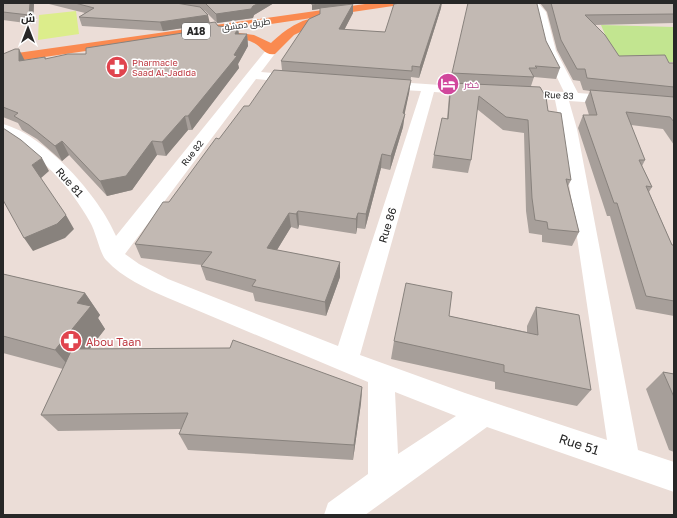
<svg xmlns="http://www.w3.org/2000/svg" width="677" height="518" font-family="'Golos Text',Cairo,sans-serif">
<rect width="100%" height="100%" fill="#ebddd7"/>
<!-- green -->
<path fill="#c2e590" d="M601 25 674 27V62L617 63Z"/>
<!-- pitch -->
<path fill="#dced8b" d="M76 11 79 34 38 40 39 15Z"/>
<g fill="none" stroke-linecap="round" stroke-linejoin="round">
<!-- minor -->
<path fill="#fff" fill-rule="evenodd" d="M528 3H538L546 12 556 51 578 93 674 100V108L569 101 577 129 638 450 674 462V492L487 427 365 515H324L328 503 368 474V382L168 298C145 288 123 278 106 260 100 254 96 232 90 222 70 186 39 153 3 135V124C45 135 100 197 116 236L267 49H275L277 51 261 72 297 75 302 76 303 79 302 82 297 83 256 79 125 254 139 264 168 279 338 346 421 91 382 89 377 88 375 85 377 82 382 81 484 88 486 91 484 94 479 95 434 92 360 355 465 393 607 440 561 129 555 100 516 97 511 96 509 93 511 90 516 89 564 92 544 51 536 13ZM395 392 456 416 398 454Z"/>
<!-- trunk -->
<path fill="#fa8a50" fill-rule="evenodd" d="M372 3H398L393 6 224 31 254 35 271 43C281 33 304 15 319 19L320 21 319 23 294 35 275 54C265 56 262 47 254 43 243 37 231 39 220 36L218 34 220 32 224 31 3 63V55Z"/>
</g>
<!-- wall -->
<path fill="#a79f9a" d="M3 3H34L33 24 3 20Z
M45 3H274L254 15 253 18 217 23 205 11 203 10 210 23 239 34H247L248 46 238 64 239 68 192 130H188L166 156 157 155 132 190 107 196 69 155 62 161 37 139 22 130 18 123 3 117V54L25 60 45 57 46 59 86 54 202 30V25L163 31 82 26 79 17 85 13Z
M312 3H358L353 4V13L344 30 385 32 441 8 419 78 411 77 409 93 404 114 403 127 390 170 381 168 365 229 357 228 356 234 299 225 298 229 291 227 277 250 340 262V277L326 316 255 301 253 293 206 280 201 266 202 265 141 258 135 244 169 202 219 139 282 70 281 61 320 14V9L312 10Z
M540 3H674V23L594 25 619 56 669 63H674V145L663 129 631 125 645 160 642 166 652 187 649 192 672 245H674V316L636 309 610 216H607L578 128 583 115H589L585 102 590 91 583 90 580 81 573 80 557 50 547 12Z
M546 41 560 68 556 79 534 77 531 86 548 111 571 180 568 186 579 232 572 246 542 242V235L529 233 526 211 524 133 503 130 477 109 471 160 468 173 432 168 434 155 447 119 449 95 452 73Z
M3 274 85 293 100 315 98 318 105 329 89 349 362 387 361 403 353 460 188 450 179 434 181 429 58 431 41 415 63 369 3 353Z
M536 307 591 390 577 406 495 389V382L391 359 394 341 449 316 527 332V326Z
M663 372 674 374V452L669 450 646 389Z"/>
<!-- shaded-wall -->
<path fill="#88827d" d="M30 3H34L33 24 29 15Z
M259 3H274L254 15 253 18 217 23 216 14Z
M326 3H358L353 4V13L339 40V29L352 4 312 10V5Z
M441 3H442L441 8 419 78 420 67Z
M208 15 210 24 163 31 160 22Z
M238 28 240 40 235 34Z
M247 34 248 46 238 64 239 68 192 130 188 116 234 55Z
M19 49 25 61H19Z
M411 80 409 93 404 117 405 114 403 127 390 170 391 156 403 113Z
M185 116 188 130 166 156 162 142Z
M62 141 69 155 62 161 55 146Z
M152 141 157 155 132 190 107 196 100 181Z
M382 154 381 168 365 229 366 214Z
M42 158 49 171 40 179 32 165Z
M298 211 299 225 298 229 296 214Z
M289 213 291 227 269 263 267 248Z
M358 213 357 228 356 234V219Z
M66 215 74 229 65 238 33 251 24 238Z
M340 262V277L326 316 325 302Z
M85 293 100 315 98 318 105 329 73 371 55 350 77 303Z
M362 387 361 403 353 460 354 445Z"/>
<!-- building -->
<path fill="#c2b9b3" stroke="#88827d" d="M3 3H30L29 15 3 12Z
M75 3H176L200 7 208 15 160 22 79 17 94 8Z
M205 3H259L253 6 251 9 216 14Z
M312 3H326L312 5Z
M401 3H441L420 67 412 66V71L281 61 309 19 320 14V8L353 4 339 29 385 32 394 4Z
M468 3H536L537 4 546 41 560 68 535 66 537 68H529L534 77 452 73Z
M551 3H674V14L585 15 605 35 619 56 665 55 669 63H674V87L587 78 585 69H577L561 40Z
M215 22 218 26 238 28 235 34H247L234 55 237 56 188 116H185L162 142 152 141 126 176 100 181 62 141 55 146 29 125 14 116 18 113 3 107V54L15 49H19V61L45 57V59L68 54H86V48L202 30V24Z
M274 70 411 80 403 113 405 114 391 156 382 154 366 214 358 213 356 219 298 211 296 214 289 213 267 248 340 262 325 302 252 286 256 280 201 266 212 252 135 244 163 202H169L216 138 219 139 244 106H249Z
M451 83 540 87 546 97 548 111 561 113 571 180 566 179 579 232 548 229 547 222 535 220 532 198 528 120 506 117 479 96 471 160 434 155 442 118 448 119Z
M590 90 674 97V122L670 117 626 112 645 160H639L652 187 646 186 672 245H674V301L646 296 617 203H614L583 115H597Z
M3 128 21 140 42 158 32 165 66 215 57 224 24 238 3 200Z
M3 274 85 293 77 303 91 306 55 350 3 336Z
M406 283 452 292 449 316 538 335 536 307 579 315 591 390 504 372V365L394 341Z
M233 340 362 387 354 445 179 434 188 413 41 415 72 349 230 348Z
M663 372 674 374V397Z"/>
<!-- icons -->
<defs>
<g id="pharmacy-disc" transform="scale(1.15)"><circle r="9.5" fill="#e0444e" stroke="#fff"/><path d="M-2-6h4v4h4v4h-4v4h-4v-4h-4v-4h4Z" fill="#fff"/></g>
<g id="hotel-disc" transform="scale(1.15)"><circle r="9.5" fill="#d1479c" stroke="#fff"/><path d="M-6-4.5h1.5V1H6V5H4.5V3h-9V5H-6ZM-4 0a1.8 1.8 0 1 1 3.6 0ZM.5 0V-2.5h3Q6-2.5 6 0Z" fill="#fff"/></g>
</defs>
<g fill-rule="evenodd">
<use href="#pharmacy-disc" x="117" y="67"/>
<use href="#hotel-disc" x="448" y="84"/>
<use href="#pharmacy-disc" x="71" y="341"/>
</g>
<g text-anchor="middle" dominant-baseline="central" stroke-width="3" stroke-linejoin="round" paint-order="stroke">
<!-- far-street labels -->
<g font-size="9" fill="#272727" stroke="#fff">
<text transform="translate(246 24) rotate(-8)">طريق دمشق</text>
<text transform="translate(559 95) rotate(3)">Rue 83</text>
<text transform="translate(192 153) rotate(-52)">Rue 82</text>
</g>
<!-- far-health labels -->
<g font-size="9" fill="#be3a42" stroke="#fff" text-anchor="start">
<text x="132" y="62">Pharmacie<tspan x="132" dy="10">Saad Al-Jadida</tspan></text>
</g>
<!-- far-hotel labels -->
<g font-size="9" fill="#b23c85" stroke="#fff" text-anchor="start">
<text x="464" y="84">خضر</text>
</g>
<!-- shield labels -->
<rect fill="#fff" stroke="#686868" stroke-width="1" x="182" y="23" width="28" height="16" rx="3"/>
<g font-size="10" font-weight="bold" fill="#272727">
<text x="196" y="31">A18</text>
</g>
<!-- street labels -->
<g font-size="11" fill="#272727" stroke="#fff">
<text transform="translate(70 182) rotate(48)">Rue 81</text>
<text transform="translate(387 225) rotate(-73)">Rue 86</text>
</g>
<!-- health labels -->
<g font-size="11" fill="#be3a42" stroke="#fff" text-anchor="start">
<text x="86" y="341">Abou Taan</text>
</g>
<!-- near-street labels -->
<g font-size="13" fill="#272727" stroke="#fff">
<text transform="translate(579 444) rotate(18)">Rue 51</text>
</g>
</g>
<!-- border -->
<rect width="677" height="518" fill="none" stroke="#272727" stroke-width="8"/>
<!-- north arrow -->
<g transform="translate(28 28)" stroke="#ffffff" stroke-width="3" paint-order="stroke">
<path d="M0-3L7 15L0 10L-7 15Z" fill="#272727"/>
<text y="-6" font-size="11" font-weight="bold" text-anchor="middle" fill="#272727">ش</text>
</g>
</svg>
